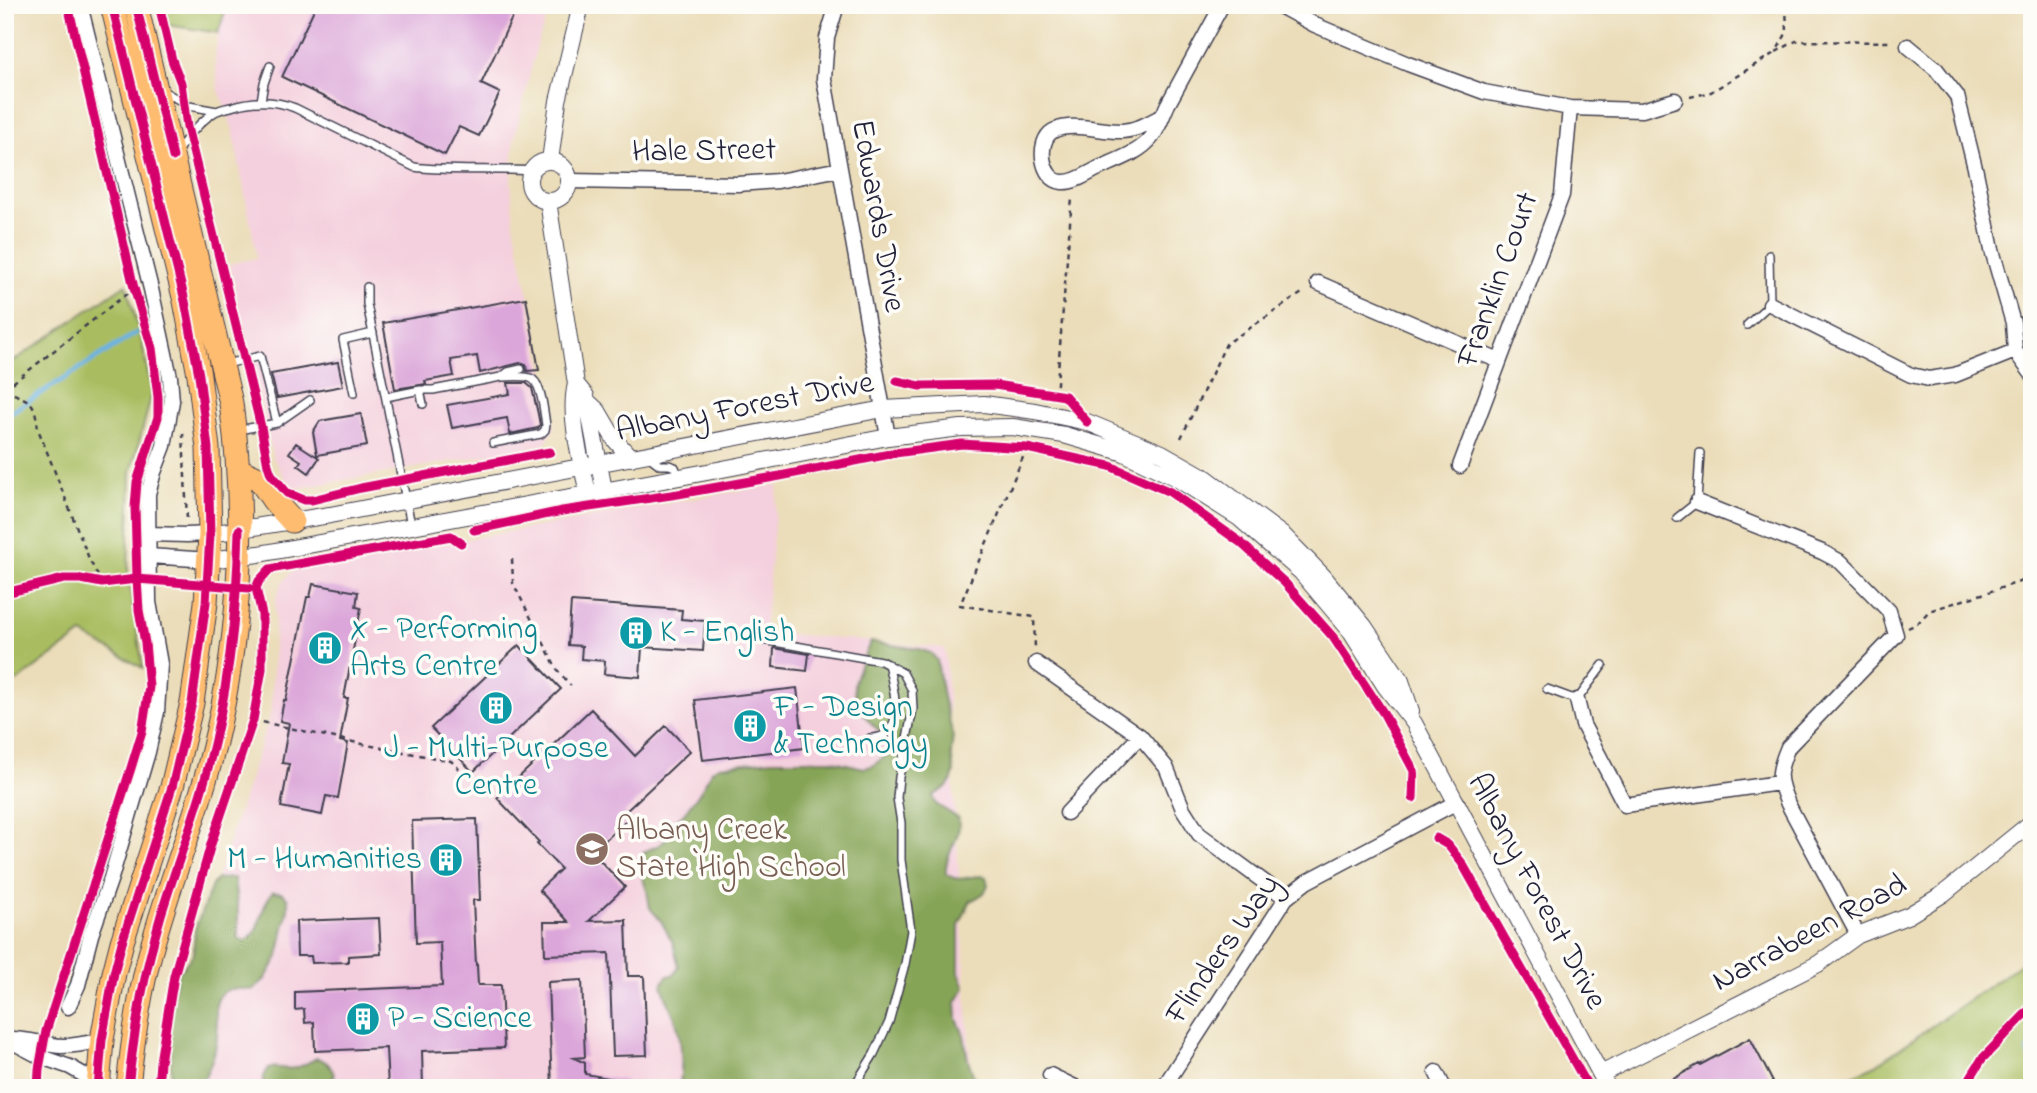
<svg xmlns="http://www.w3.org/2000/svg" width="2037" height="1093" font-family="'Indie Flower',sans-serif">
<rect width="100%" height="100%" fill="#fdfcf7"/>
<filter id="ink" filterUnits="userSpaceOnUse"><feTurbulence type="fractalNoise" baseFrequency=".0143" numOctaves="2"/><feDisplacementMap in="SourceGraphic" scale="14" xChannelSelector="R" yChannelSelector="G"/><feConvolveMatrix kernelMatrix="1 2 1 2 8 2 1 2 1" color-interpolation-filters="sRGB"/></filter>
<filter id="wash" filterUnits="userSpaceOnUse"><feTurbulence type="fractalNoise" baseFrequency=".00686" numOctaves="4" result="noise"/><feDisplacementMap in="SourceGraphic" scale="28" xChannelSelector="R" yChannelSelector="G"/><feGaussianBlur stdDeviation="1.57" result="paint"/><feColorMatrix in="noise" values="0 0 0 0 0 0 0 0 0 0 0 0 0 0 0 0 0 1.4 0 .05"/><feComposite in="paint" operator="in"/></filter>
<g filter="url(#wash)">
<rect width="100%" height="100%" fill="#ebddb9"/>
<!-- built -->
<path fill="#f4cfdd" d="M227 5H551L537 45 514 140 511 182 514 224 555 427 544 445 294 489 289 485 273 458 229 264 257 258 232 127 218 87 215 58 218 33Z
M778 484 764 632 945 648 972 1088H169L182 987 271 712 276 599 282 583 291 572 304 568Z"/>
<!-- green -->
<path fill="#a9bd61" stroke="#66704e" stroke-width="2" d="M164 5H227L218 33 168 25Z
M126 284 142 342 152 394 131 472 130 508 128 574 143 668 82 634 5 690V367Z
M2032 956V1088H1839L1842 1080 1876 1065Z"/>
<!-- forest -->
<path fill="#86a457" stroke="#546349" stroke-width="2" d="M871 642 919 649 931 653 937 660 943 697 953 735 951 754 954 771 952 780 947 787 933 796 936 804 958 818C963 839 944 852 946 874 963 885 969 873 986 877L988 885 984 893 970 902 959 925V972L965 988 956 1002 957 1019 964 1035 968 1060 978 1088H679C683 1069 682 1040 676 1021 671 1009 666 998 662 985L666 977 674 974 679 967 673 943 661 921 650 908 647 891 639 868 644 852 659 845 666 839 672 824 684 813 700 792 712 770 719 766 771 760H830L864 768 872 766 886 756 889 740C872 725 855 711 854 686 854 676 865 655 869 645Z
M234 878 238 912V937L245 941C264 930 259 906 273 892L282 893 288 899V908L278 957 265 979 253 990C243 989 230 986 221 994 211 1004 219 1024 217 1037 215 1056 209 1073 197 1088H171V1048L166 1023 167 1015 178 974 193 954 195 929 212 885 217 879Z
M317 1058C331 1062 340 1076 328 1088H262C265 1056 278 1072 295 1068 302 1067 311 1061 317 1058Z"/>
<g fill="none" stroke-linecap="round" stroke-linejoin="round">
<!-- stream -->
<path stroke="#6bb2e2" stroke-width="5" d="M5 416 136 333
M2032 1047 2028 1051 2032 1060"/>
</g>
<g id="blocks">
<!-- building -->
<path fill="#dba6d9" d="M316 5H518L481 84 500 93 479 136 459 127 445 155 282 77Z
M526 298 539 370 527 371 526 365 520 363 480 373 477 356 451 360 454 376 425 381 426 384 395 389 383 323Z
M338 362 343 386 277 398 271 374Z
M508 383H526L532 388 538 414 540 425 538 428 510 434 507 418 452 428 447 405 510 394Z
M361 414 367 446 317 455 313 432 320 421Z
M296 443 319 458 309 473 298 465 301 461 289 453Z
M313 584 358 592 356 607 361 608 344 698H348L340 741 348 743 338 798 326 796 322 815 281 807 289 764 282 763 289 723 280 721 284 700 286 701 307 597H310Z
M571 602 682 610 681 619 705 621 703 651 642 647 640 677 604 674 605 661 581 659 582 646 568 645Z
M519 645 561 689 473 772 431 728Z
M774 648 809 654 807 671 773 667Z
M797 688 804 748 703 760 695 700Z
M591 709 635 756 666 726 690 751 624 813 629 818 592 852 625 887 589 921 626 920 628 976H644L647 1055 613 1056 609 953 545 955 544 922H569L539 890 561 869 537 844 539 842 497 798Z
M477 819 480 900H473L476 965H477L478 985H501L504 1048 422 1051 423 1088H388L386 1048 315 1051 314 1022 305 1023 304 1009 295 1010V992L442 986 440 942 416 943 412 821Z
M379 918 381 954 348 956V962L312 963 311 956H297L296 921Z
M582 980 585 1057 574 1058 585 1063V1074L626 1081V1088H552L548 982Z
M1750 1038 1776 1088H1658L1699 1064 1700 1065Z"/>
</g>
</g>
<g filter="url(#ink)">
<use href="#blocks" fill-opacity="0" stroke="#403e4e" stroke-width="2"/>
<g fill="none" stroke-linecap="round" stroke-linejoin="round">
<!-- service casing -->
<g stroke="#403e4e" stroke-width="10">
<path id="service" d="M160 89 189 106 217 111
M261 101 264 83 270 66
M177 151C188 137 200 121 215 112 220 109 226 108 231 107 253 100 273 99 295 108L414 167C452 172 492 168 531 171
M367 287V304L411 525
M1747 325 1770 304 1769 255
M226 364 260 356 277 423
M420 390 423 404
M354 393 343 340 373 333
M386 397 420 390H433L501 377 508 372 521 369
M238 430 277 423 310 400
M493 443 541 434 545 430 546 425C544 414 542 381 530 378 522 375 510 377 501 377
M648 456 660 465H669L675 467 679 477
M1677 518 1697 502 1700 453
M751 638 881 661 903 673 912 690 913 709 899 777 897 798 901 823V860L911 931 905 964 889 1022 874 1054 853 1088
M1547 689 1577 700 1603 665
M870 738C909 739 893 686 888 664"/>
</g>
<!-- minor casing -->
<g stroke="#403e4e" stroke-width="17">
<path id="minor" d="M837 5 827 38 824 79 888 437
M1278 5 1315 25 1408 64 1484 92 1570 108 1642 110 1675 100
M1908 46 1936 69 1957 96 1976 172 1992 250 2013 323 2015 351 2032 374
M1162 116C1149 123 1137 130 1122 131 1101 132 1073 121 1053 131 1036 141 1041 180 1062 182 1074 183 1087 174 1097 169 1115 161 1140 153 1152 137 1159 128 1163 114 1168 104 1186 71 1204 38 1222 5
M569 181 738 184 778 181 840 169
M1318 283 1499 361
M1770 304 1911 375 1929 379 1955 375 2015 351
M1460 466 1562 195 1570 108
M1697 502 1822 552 1841 562 1889 611 1896 635 1788 747C1777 773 1777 778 1788 804L1858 935
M148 534 187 535 210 534
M149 556 209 560
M1036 663 1140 736 1166 767 1183 809 1199 834 1286 898
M1577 700 1583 725 1625 805 1779 783
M1067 813 1140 736
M68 1007 78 985 91 935 111 878 148 752 157 712 160 664 149 602 148 494 154 472 164 446 172 401 170 377 151 289 80 5
M5 1038 41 1057 70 1067 98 1083
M11 1039C30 1039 44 1045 62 1046 75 1046 89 1043 102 1040
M1436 1072 1444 1088
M1050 1075 1077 1088
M1163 1088 1286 898 1306 882 1457 802"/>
</g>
<!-- tertiary casing -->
<g stroke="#403e4e" stroke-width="18">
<path id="tertiary" d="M529 181a20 20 0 1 1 40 0a20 20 0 1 1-40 0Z
M550 161 558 101 581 5
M548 201 576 384C568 416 581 461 588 493
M576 384 586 396 604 490
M587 401 598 411 615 440 631 458
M210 534 330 515 883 409 984 404 1035 411 1087 422 1162 453 1206 478 1285 537 1323 576 1364 626 1401 681 1411 711
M209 560 259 554 707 472 888 437 961 428 1013 427 1064 435 1122 452 1176 478 1239 518 1301 572 1349 629 1385 686 1414 723 1608 1088
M1601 1074 1818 964 1858 935 1909 915 1943 894 2032 822"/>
</g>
<!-- trunk casing -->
<g stroke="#403e4e" stroke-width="25">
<path id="trunk" d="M239 470 259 479 274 501 292 521
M98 1088 102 1040 114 973 122 942 172 787 192 703 206 603 210 534 208 448 199 375 185 301 112 5
M128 1088C132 1046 138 1004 148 962 164 897 190 835 208 770 240 652 248 524 231 403L136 5"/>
</g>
<!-- path -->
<path stroke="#403e4e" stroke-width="2.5" stroke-dasharray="5 5" stroke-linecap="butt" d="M1786 5 1787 32 1776 52 1796 41 1892 42
M1690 97 1711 92 1776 52
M5 389C29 404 34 394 38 429L90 561 102 583
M5 389 134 288
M1056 395 1072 198
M183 433 187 520
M1181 438 1226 344 1305 291
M1027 448 960 605 1034 617 1035 649
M512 559 513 583 558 671 571 686
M1908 628 1918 623 1929 611 2032 578
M253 720 367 745 451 761 459 769"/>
<!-- service -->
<use href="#service" stroke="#fff" stroke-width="7"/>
<!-- minor -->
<use href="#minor" stroke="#fff" stroke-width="14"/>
<!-- tertiary -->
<use href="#tertiary" stroke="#fff" stroke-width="16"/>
<!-- trunk -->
<use href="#trunk" stroke="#febc70" stroke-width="23"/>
<!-- cycleway casing -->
<g stroke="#fdfcf7" stroke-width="13">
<path id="cycleway" d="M136 5 173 157
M159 5 172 60 181 83 187 127 261 427 268 465 271 474 287 493 304 500H312L361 488 550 452
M897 381 920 386 995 385 1065 396 1087 422
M474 530 562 511 678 494 780 476 895 453 962 444 1027 448 1110 466 1170 492 1240 542 1285 583 1333 637 1384 714 1414 771 1413 798
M5 593 64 579H81L102 583 137 579 249 588
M1436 838 1448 845 1462 863 1589 1088
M38 1088 39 1069 46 1031 131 768 142 732 149 687 145 643 139 610 137 579 135 507 137 482 158 417V397L152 348 134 288 68 5
M98 1088 102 1040 114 973 122 942 172 787 192 703 206 603 210 534 208 448 199 375 185 301 112 5
M128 1088C134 1029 144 972 161 915 176 866 195 817 208 768 229 690 237 610 239 530
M158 1088 160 1062 174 976 211 844 253 720 262 669V615L256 588 259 581 270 569 451 536 461 543
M1964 1088 1982 1059 2032 1007"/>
</g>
<!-- cycleway -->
<use href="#cycleway" stroke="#d6006c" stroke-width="9"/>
</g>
</g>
<!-- icons -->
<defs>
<g id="building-disc" transform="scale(1.75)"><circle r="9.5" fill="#0f9aa8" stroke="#fdfcf7"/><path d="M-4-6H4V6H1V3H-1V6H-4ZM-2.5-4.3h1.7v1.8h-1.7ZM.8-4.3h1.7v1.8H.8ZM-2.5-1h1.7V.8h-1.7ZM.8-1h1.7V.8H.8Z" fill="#fff"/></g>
<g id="school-disc" transform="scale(1.75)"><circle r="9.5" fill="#8d6e63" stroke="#fdfcf7"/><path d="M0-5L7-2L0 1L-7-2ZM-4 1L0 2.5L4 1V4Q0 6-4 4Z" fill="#fff"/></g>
</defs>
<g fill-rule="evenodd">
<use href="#building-disc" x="636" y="633"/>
<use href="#building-disc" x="325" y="648"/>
<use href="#building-disc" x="496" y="708"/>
<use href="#building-disc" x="750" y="726"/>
<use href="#school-disc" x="592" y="849"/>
<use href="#building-disc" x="446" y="860"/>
<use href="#building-disc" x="363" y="1019"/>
</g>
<g text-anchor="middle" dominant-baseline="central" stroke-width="7" stroke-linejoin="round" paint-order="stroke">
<!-- street labels -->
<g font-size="32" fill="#22223b" stroke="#fdfcf7">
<text transform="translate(704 152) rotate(-1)">Hale Street</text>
<text transform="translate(877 216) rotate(80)">Edwards Drive</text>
<text transform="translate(1499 280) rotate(-70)">Franklin Court</text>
<text transform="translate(745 408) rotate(-11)">Albany Forest Drive</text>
<text transform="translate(1536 892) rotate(62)">Albany Forest Drive</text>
<text transform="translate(1810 934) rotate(-28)">Narrabeen Road</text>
<text transform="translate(1224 950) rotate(-55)">Flinders Way</text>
</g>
<!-- culture labels -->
<g font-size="32" fill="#0d838f" stroke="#fdfcf7" text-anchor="start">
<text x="350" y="630">X - Performing<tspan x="350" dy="37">Arts Centre</tspan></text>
<text x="660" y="633">K - English</text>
<text x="774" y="708">F - Design<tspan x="774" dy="37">&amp; Technolgy</tspan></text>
<text x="496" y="749" text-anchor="middle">J - Multi-Purpose<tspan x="496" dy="37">Centre</tspan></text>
<text x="422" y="860" text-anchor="end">M - Humanities</text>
<text x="388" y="1019">P - Science</text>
</g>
<!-- education labels -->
<g font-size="32" fill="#785e54" stroke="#fdfcf7" text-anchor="start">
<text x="616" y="831">Albany Creek<tspan x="616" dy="37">State High School</tspan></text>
</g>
</g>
<!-- margin -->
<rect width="2037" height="1093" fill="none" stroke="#fdfcf7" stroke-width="28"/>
</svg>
